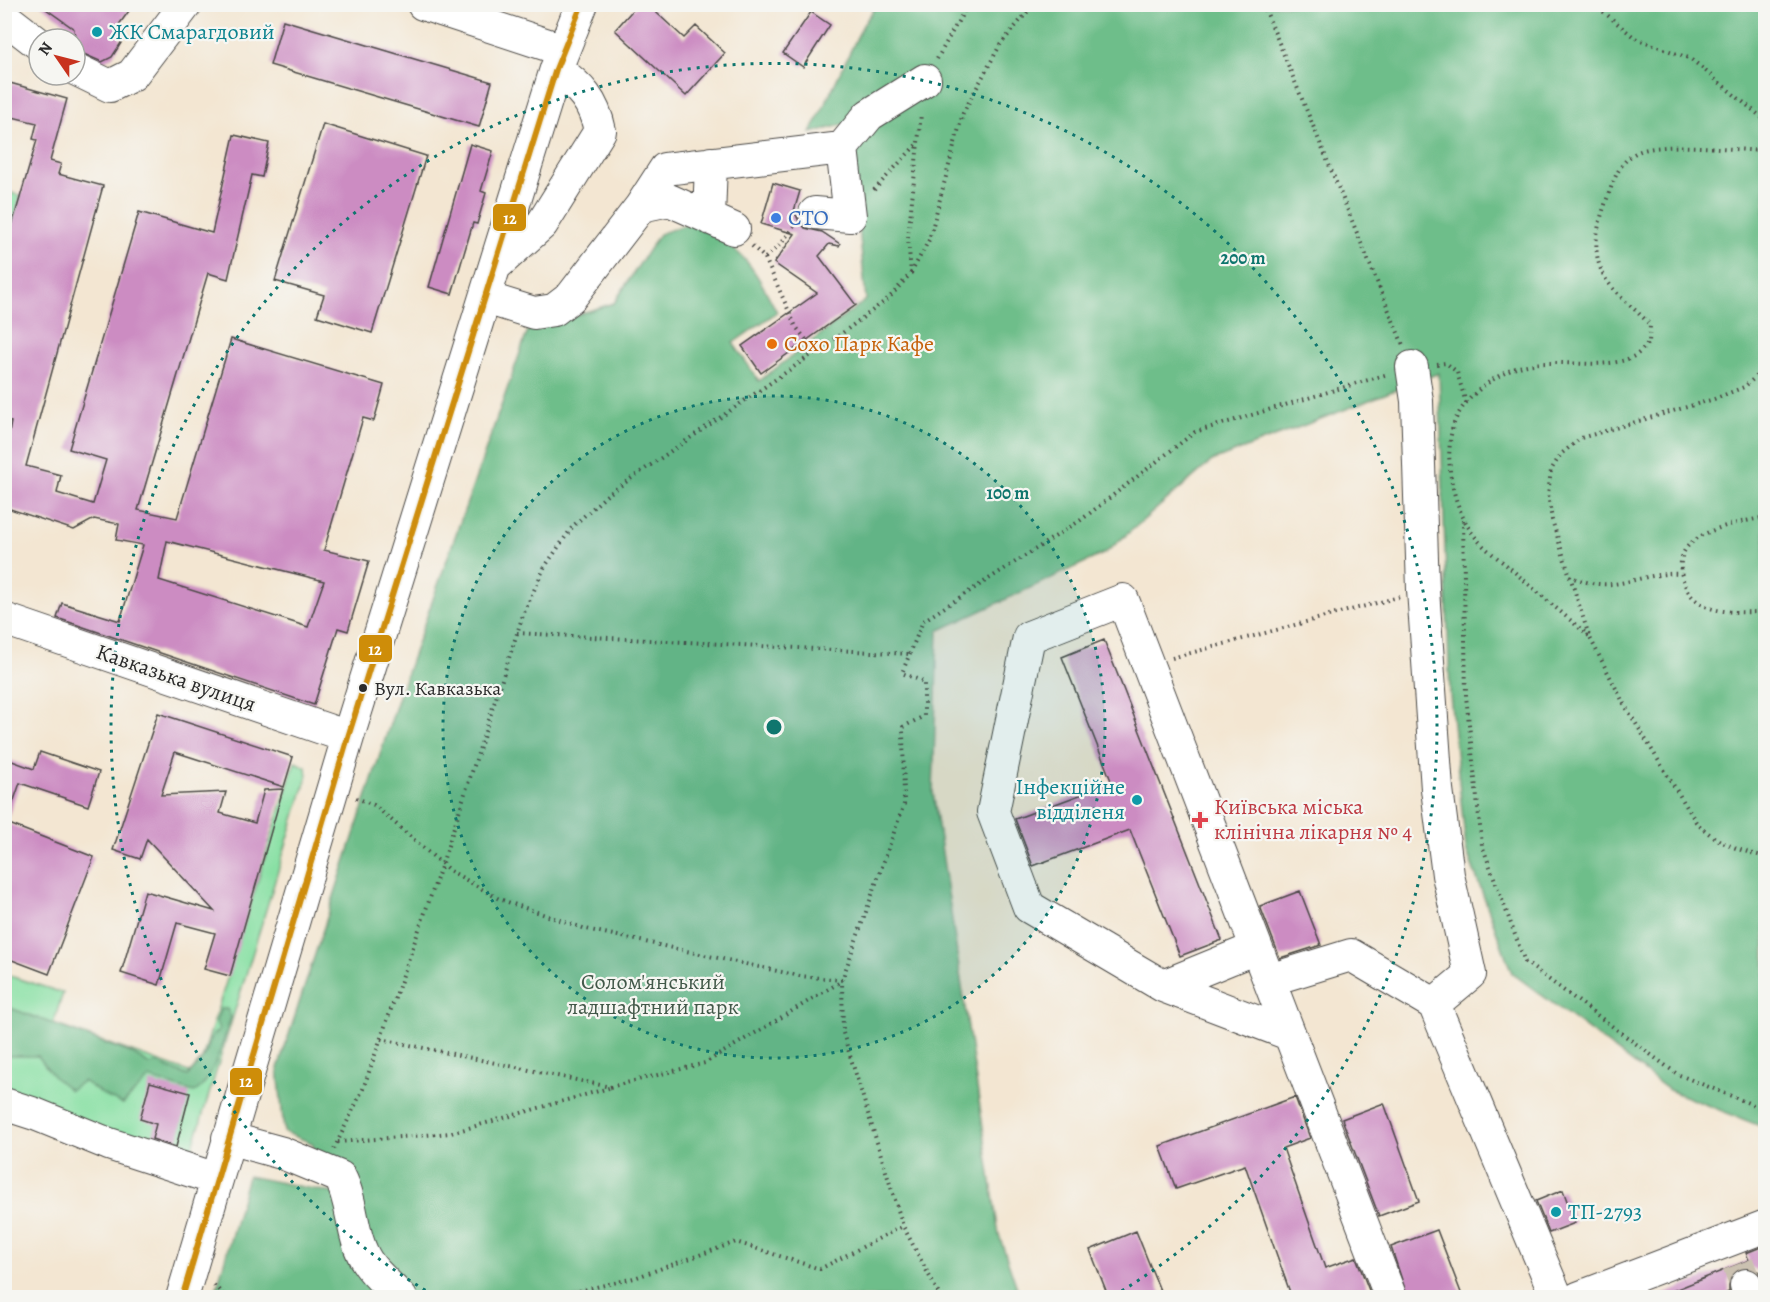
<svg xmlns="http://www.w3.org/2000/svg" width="1770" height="1302" font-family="Alegreya,serif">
<rect width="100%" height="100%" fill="#f6f6f2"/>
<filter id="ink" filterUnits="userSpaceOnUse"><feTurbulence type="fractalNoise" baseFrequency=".0167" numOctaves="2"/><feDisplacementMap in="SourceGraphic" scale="12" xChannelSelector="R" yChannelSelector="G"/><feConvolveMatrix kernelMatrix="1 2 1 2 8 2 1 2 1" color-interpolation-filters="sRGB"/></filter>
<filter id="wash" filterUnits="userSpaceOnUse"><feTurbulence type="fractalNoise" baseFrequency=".008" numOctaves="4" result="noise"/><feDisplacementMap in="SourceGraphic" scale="24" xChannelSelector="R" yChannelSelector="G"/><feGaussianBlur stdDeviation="1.35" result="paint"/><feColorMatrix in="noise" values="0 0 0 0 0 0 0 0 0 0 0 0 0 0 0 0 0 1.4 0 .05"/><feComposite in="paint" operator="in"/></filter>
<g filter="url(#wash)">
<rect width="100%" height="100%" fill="#f3e6d2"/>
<!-- green -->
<path fill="#89e0a4" stroke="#5a8668" stroke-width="1.5" d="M5 191 21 196 5 252Z
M295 762 306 767 307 777 190 1156 117 1136 5 1090 4 974 63 993 53 1024 197 1075Z"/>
<!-- forest -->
<path fill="#6ebe8a" stroke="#4c745a" stroke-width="1.5" d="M877 5H1765V1128L1669 1090 1512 973 1466 849 1450 695 1439 373 1212 461 1105 553 938 631 933 792 999 1235 1020 1297 214 1298 248 1176 349 1196 323 1171 312 1143 284 1132 278 1068 404 681 528 330 614 303 659 234 690 223C743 249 750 260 777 312L733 343 759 381 866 300 849 123 811 133 863 25Z
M5 1006 131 1053 150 1065 157 1063 188 1076 205 1055 212 1036 219 1029 216 1022 220 1009H227L231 1017C224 1037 213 1084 194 1092L149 1078 123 1104 107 1097 83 1081 70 1090 54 1077 38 1056H5Z"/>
<g id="blocks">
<!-- building -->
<path fill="#cc8cc2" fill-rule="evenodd" d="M39 4H134L118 26 121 43 112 57 102 62 79 52 76 47 74 29Z
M638 4H647L684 38 696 26 725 53 686 96 615 30Z
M811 12 830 25 803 67 783 53Z
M283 20 492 82 479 127 270 65Z
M10 83 67 99 50 161 61 164 58 174 103 186 26 466 61 475 57 493 93 504 106 460 69 449 139 212 212 233 234 135 269 143 262 177 252 175 228 279 208 273 138 510 177 518 231 339 384 385 374 421 363 418 324 550 369 561 348 631 338 628 314 705 57 618 62 603 120 621 143 545 116 540 119 524 94 519 74 530 4 507V463L11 422 4 421V252L37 140 33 139 37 123 4 115ZM167 541 324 581 308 627 159 580Z
M323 124 426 156 372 333 317 316 324 295 275 281Z
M470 144 493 151 481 191 486 193 477 224 473 223 452 294 429 287Z
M773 183 800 191 794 211 799 221 805 228 822 232 840 244 839 246 829 244 819 256 856 305 761 373 742 346 817 293 774 263 795 234 761 224Z
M1104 640 1222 940 1180 956 1130 830 1033 866 1015 819 1112 783 1062 657Z
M158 713 293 757 284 787 175 752 161 795 226 792 220 813 255 823 264 790 283 789 230 976 204 969 215 933 177 923 159 985 121 973 145 891 214 911 147 839 140 859 113 850Z
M40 752 99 772 88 806 20 783 7 820H4V758L34 769Z
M4 822 94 857 49 974 4 957Z
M1300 891 1321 945 1280 958 1260 906Z
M150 1082 190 1093 176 1147 152 1139 156 1124 140 1119Z
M1295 1097 1310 1138 1283 1148 1325 1268 1356 1257 1372 1298H1292L1245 1165 1176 1189 1160 1146Z
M1384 1103 1419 1201 1379 1216 1342 1119Z
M1563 1190 1575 1223 1549 1233 1536 1201Z
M1437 1230 1463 1298H1408L1391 1247Z
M1136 1231 1163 1298H1109L1090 1250Z
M1766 1245V1287L1758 1271 1749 1267 1741 1268 1733 1272 1729 1280V1292L1715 1298H1655L1749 1260 1746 1253Z"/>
</g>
</g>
<g filter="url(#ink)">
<use href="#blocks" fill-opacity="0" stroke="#494744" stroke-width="1.5"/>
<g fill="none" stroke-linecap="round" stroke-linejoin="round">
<!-- minor-tunnel -->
<path stroke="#cbc1b1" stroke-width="32" stroke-dasharray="32 16" stroke-linecap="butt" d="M1738 1264 1746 1285"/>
<!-- minor casing -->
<g stroke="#494744" stroke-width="34">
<path id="minor" d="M423 4 563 50
M4 17 39 44
M75 69 110 86 132 75 186 4
M842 148 869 115 925 80
M641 206 665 169 842 148 850 216 815 213
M709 218 711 163
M495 266 542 224 600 131C594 101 581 87 556 69
M486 298 534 313 554 310 571 297 641 206 669 200 734 229
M1412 367 1417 401 1423 590 1437 789 1448 875 1470 974 1434 1004
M4 619 348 737
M1256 948 1163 986 1029 907 993 812 1029 637 1123 600 1391 1298
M1269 980 1351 955 1434 1004 1557 1298
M1163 986 1289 1034
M4 1104 35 1114 109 1144 216 1179
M228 1138 282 1153 340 1177C354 1204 351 1239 368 1263 376 1275 390 1286 401 1298
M1746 1285 1750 1298
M182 1298 348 737 556 69 582 4
M1578 1298 1766 1226"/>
</g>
<!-- path -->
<path stroke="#494744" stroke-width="4" stroke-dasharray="1.5 4.5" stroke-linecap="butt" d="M1002 4 1029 8
M1263 4 1403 345
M1594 4 1635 38 1691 59 1766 121
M937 59 968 4
M874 190 916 145
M752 246 765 258 781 244 794 226
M765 258 796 327 816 352
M911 273 929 240 963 113 1000 45 1034 4
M1437 364 1446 363 1457 372 1466 403
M1766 368 1744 387 1714 399 1581 438 1561 454 1551 470 1548 494 1552 520 1589 636 1624 704 1696 822C1716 843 1738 850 1766 857
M1766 517C1742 522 1706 527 1688 546 1681 553 1679 566 1682 576 1692 617 1732 612 1766 612
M1463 520 1466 696 1482 845 1525 962 1677 1074 1766 1110
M1569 576C1617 597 1638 571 1681 574
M517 633 910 654
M1589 636C1563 614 1536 591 1510 568 1499 559 1485 549 1476 538 1454 511 1444 465 1452 430 1459 400 1492 376 1519 367 1553 356 1607 373 1636 355 1641 352 1645 346 1649 342L1650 325C1640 313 1628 305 1617 293 1587 262 1595 232 1608 196 1614 179 1620 160 1638 152 1662 141 1736 150 1766 151
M1172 658 1399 597
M356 798 374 805 449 870 499 899 586 929 800 976 842 980
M381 1039 610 1087 705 1063 842 981
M338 1142 451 1133 609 1088
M334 1149 363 1089 442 864 523 615 544 568 573 526 607 495 833 340 889 298 911 273 908 238 921 114
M214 1285 226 1298
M550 1298 634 1278 736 1242 820 1269 903 1226
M941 1298 903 1226 843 1033 842 980 904 804 903 727 924 716V682L902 673 923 621 1081 520 1195 432 1388 374"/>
<!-- minor -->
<use href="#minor" stroke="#fff" stroke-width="32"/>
<!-- bus-1 casing -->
<g stroke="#f6f6f2" stroke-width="10">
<path id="bus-1" d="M182 1298 348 737 556 69 582 4"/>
</g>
<!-- bus-1 -->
<use href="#bus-1" stroke="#ce8d09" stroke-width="6"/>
</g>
</g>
<!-- distance rings -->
<circle cx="774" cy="727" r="331" fill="#0f766e" fill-opacity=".12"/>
<g fill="none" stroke="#0f766e" stroke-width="3" stroke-dasharray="3 6">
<circle cx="774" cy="727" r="331"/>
<path d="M433 1295A663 663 0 1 1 1115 1295"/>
</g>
<!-- markers -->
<g fill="#0f9aa8" stroke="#f6f6f2" stroke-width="2">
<circle cx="97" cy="32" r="6"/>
<circle cx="1137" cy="800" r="6"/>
<circle cx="1556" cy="1212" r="6"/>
</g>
<circle fill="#3f7fe0" stroke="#f6f6f2" stroke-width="2" cx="776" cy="218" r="6"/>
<circle fill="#e8710a" stroke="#f6f6f2" stroke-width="2" cx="772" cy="344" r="6"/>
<circle fill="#2b2b2b" stroke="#f6f6f2" stroke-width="2" cx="363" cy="688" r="5"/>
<path fill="#e0444e" stroke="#f6f6f2" stroke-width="2" d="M1197 811h6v6h6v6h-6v6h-6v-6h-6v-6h6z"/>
<g text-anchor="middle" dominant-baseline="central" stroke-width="4.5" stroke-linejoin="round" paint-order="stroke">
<!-- bus labels -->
<g font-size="20" fill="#2b2b2b" stroke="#f6f6f2" text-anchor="start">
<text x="374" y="688">Вул. Кавказька</text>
</g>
<!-- culture labels -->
<g font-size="22" fill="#0d838f" stroke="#f6f6f2" text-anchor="start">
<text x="109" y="32">ЖК Смарагдовий</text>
<text x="1125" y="787" text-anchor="end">Інфекційне<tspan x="1125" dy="25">відділеня</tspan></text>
<text x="1568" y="1212">ТП-2793</text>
</g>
<!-- shop labels -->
<g font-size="22" fill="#366cbe" stroke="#f6f6f2" text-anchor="start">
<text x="788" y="218">СТО</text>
</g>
<!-- food labels -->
<g font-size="22" fill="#c56008" stroke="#f6f6f2" text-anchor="start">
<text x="784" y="344">Сохо Парк Кафе</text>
</g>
<!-- street labels -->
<g font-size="22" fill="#2b2b2b" stroke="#f6f6f2">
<text transform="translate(176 678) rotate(19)">Кавказька вулиця</text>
</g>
<!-- health labels -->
<g font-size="22" fill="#be3a42" stroke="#f6f6f2" text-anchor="start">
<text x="1214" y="807">Київська міська<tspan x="1214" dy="25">клінічна лікарня № 4</tspan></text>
</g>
<!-- park labels -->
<g font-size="22" fill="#425849" stroke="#f6f6f2">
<text x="653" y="982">Солом'янський<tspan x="653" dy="25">ладшафтний парк</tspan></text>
</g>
</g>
<circle cx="774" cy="727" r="9" fill="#0f766e" stroke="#f6f6f2" stroke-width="3"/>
<g font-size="18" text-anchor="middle" font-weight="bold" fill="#0f766e" stroke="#f6f6f2" stroke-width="4.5" stroke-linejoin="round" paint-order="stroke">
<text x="1243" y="264">200 m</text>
<text x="1008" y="499">100 m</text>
</g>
<g stroke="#f6f6f2" stroke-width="2">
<rect x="492" y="203" width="35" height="29" rx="6" fill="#ce8d09"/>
<rect x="358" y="634" width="35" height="29" rx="6" fill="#ce8d09"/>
<rect x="229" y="1067" width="34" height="29" rx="6" fill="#ce8d09"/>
</g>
<g font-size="16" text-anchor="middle" font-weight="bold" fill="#fff">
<text x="510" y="224">12</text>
<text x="375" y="655">12</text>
<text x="246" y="1087">12</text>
</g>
<!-- margin -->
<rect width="1770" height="1302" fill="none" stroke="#f6f6f2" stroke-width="24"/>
<!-- north arrow -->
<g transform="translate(57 57) rotate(305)"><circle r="28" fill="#f6f6f2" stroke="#a5a5a2" stroke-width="1.5"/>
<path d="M0-4.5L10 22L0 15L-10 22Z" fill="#c8321e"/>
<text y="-9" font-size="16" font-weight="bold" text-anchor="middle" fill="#2b2b2b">N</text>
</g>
</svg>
